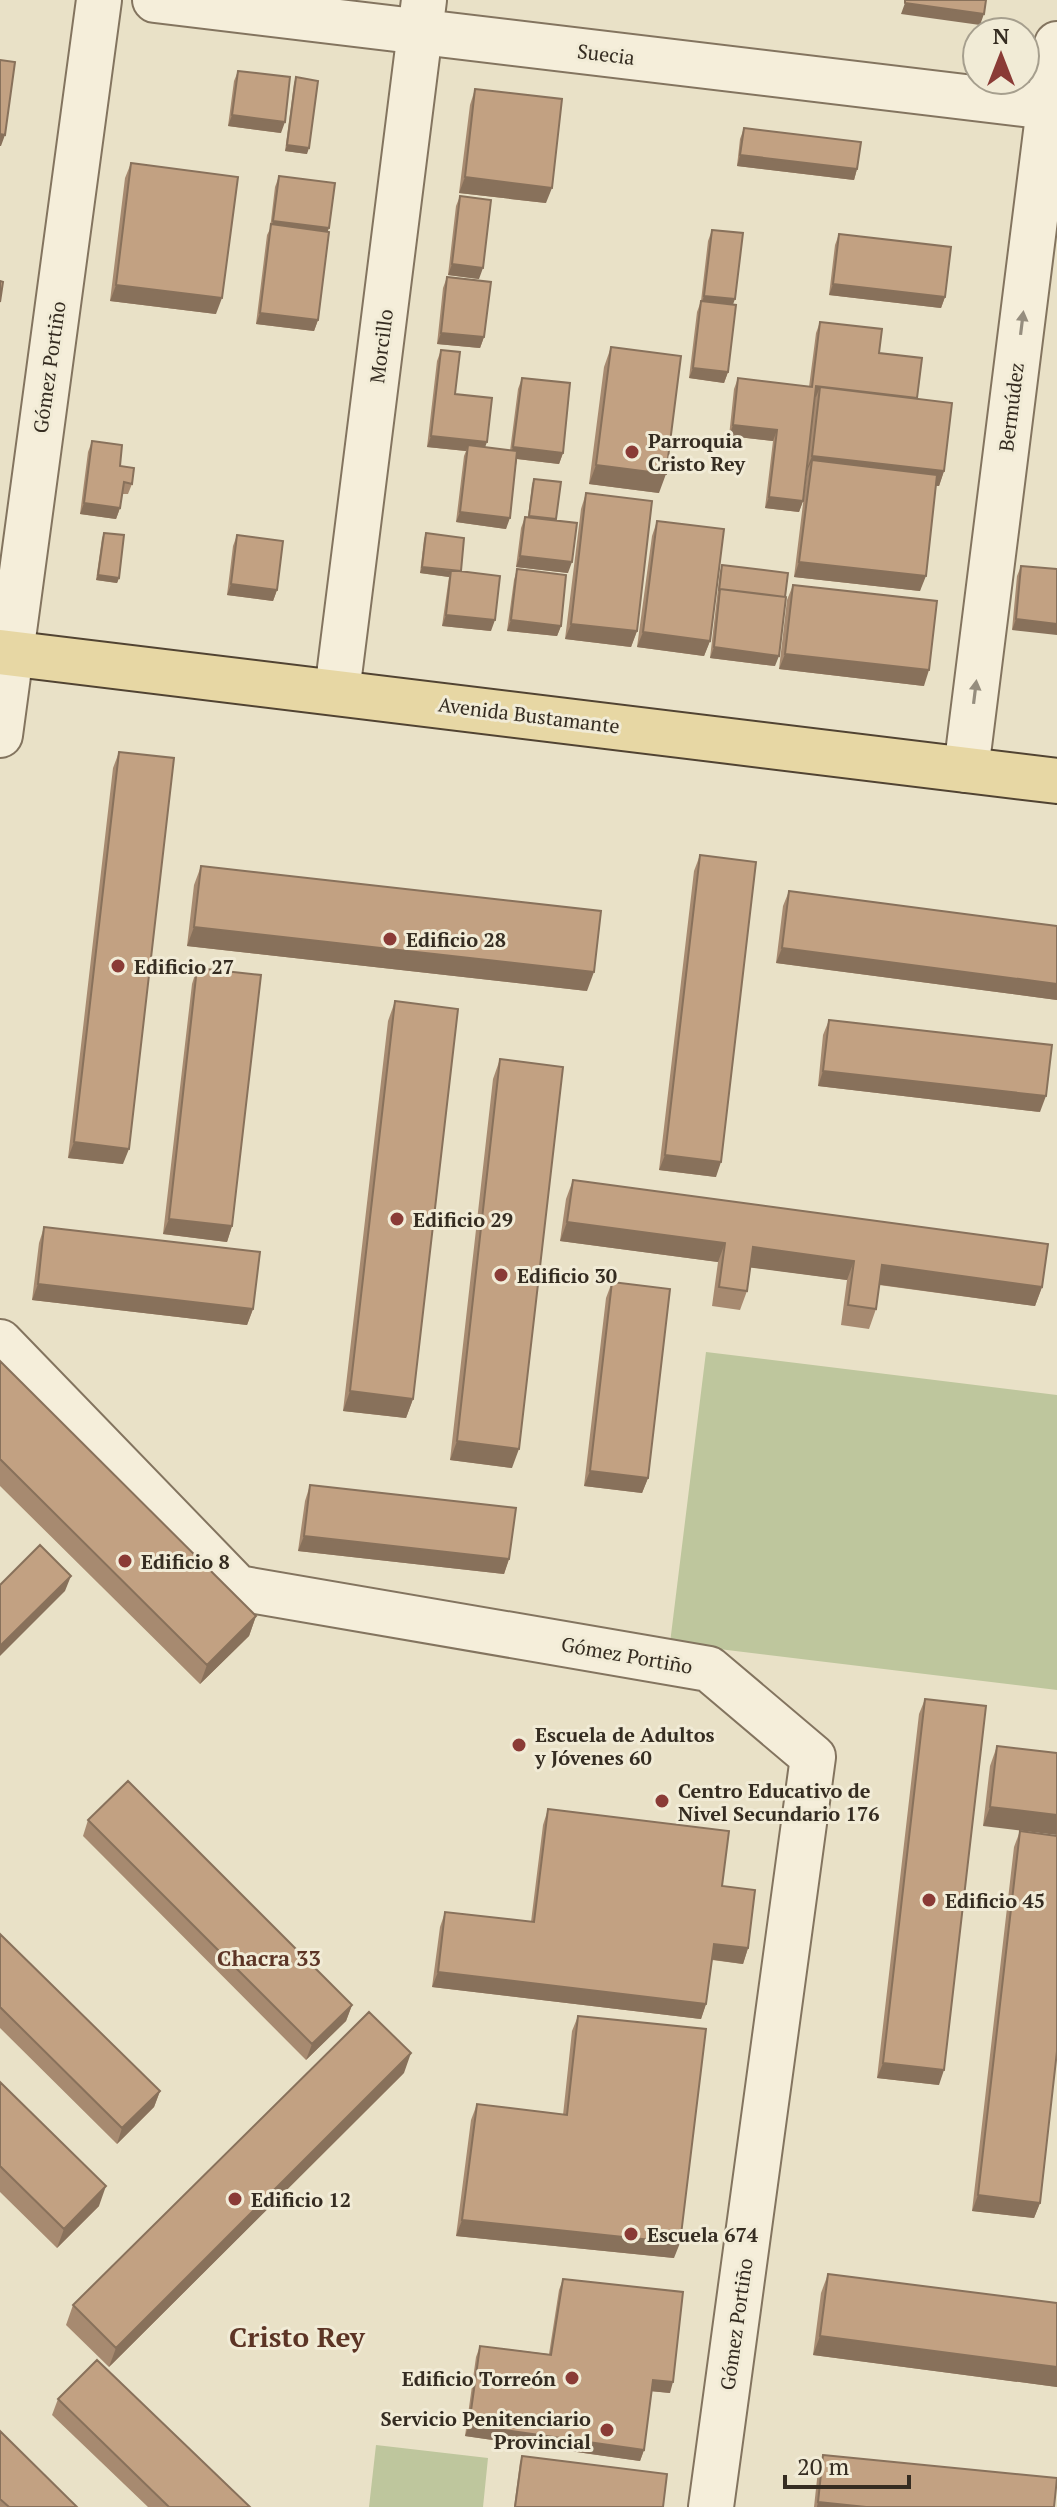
<svg xmlns="http://www.w3.org/2000/svg" width="1057" height="2507" font-family="'PT Serif',serif">
<rect width="100%" height="100%" fill="#e9e1c7"/>
<!-- green -->
<path fill="#bec69d" d="M706 1352 1057 1395V1690L670 1643Z
M376 2445 488 2458 483 2507H369Z"/>
<g fill="none" stroke-linecap="round" stroke-linejoin="round">
<!-- minor casing -->
<g stroke="#83745f" stroke-width="48">
<path id="minor" d="M155 0 1057 108
M337 692 424 0
M0 735 99 0
M966 770 1057 44
M0 1342 238 1588 709 1669 813 1757 711 2507"/>
</g>
<!-- major casing -->
<g stroke="#514332" stroke-width="48">
<path id="major" d="M0 652 1057 781"/>
</g>
<!-- minor -->
<use href="#minor" stroke="#f5eeda" stroke-width="44"/>
<!-- major -->
<use href="#major" stroke="#e7d7a4" stroke-width="44"/>
</g>
<!-- wall -->
<path fill="#a78a70" d="M238 71 281 133 228 126 234 81Z
M296 77 307 154 285 151 294 83Z
M475 89 546 203 459 193 470 105Z
M744 128 857 169 854 180 737 166 740 139Z
M131 163 216 314 110 301 125 178Z
M279 176 328 232 318 320 314 331 256 324 267 235 270 229 275 187Z
M460 196 479 279 448 275 456 206Z
M712 230 733 304 728 372 724 383 689 378 697 312 701 301 708 241Z
M839 234 945 297 941 308 829 295 835 245Z
M447 277 484 337 480 348 437 344 443 288Z
M820 322 879 353 917 399 944 471 939 486H936L920 591 794 577 807 471H806L803 501 799 512 765 508 773 441 729 436 734 389 738 378 809 387 816 333Z
M611 347 659 493 589 484 604 367Z
M441 350 455 394 485 448 510 451 518 389 522 378 563 453 559 464 517 459 506 529 456 522 464 456 466 451 427 447 437 361Z
M92 441 120 466 132 484 128 494H122L120 508 116 519 80 514 88 452Z
M534 479 556 521 568 573 516 567 521 528 525 517H528L532 484Z
M586 493 637 631 631 647 565 639 581 509Z
M657 521 710 641 704 656 637 647 652 536Z
M104 533 119 578 117 583 96 580 102 538Z
M426 533 461 571 491 631 442 626 449 577 420 573 424 539Z
M237 535 277 590 273 601 227 595 233 546Z
M722 565 775 666 710 658 720 571Z
M1021 566 1057 569 1012 630 1017 576Z
M517 569 561 626 557 636 507 631 514 580Z
M793 585 924 686 779 669 787 600Z
M119 752 123 1164 68 1158 113 768Z
M700 855 716 1177 659 1170 694 871Z
M201 866 587 991 187 946 194 885Z
M789 891 1057 926V1000L776 963 783 906Z
M197 968 232 1226 227 1242 163 1234 192 984Z
M395 1001 413 1399 406 1418 343 1411 388 1021Z
M829 1020 1040 1112 818 1086 823 1035Z
M500 1059 512 1468 450 1460 493 1079Z
M573 1180 1042 1287 1035 1306 879 1285 876 1309 869 1329 841 1325 847 1280 750 1267 747 1291 740 1310 712 1306 718 1262 560 1241 566 1199Z
M44 1227 253 1309 247 1325 32 1300 39 1243Z
M612 1282 648 1478 642 1493 584 1486 606 1298Z
M0 1361 256 1616 249 1636 200 1684 0 1486Z
M310 1485 509 1559 504 1574 298 1551 305 1501Z
M925 1699 939 2085 877 2078 919 1714Z
M997 1746 1057 1753 983 1826 990 1766Z
M548 1809 722 1886 748 1948 743 1964 712 1960 706 2004 701 2019 432 1987 440 1927 445 1912 531 1922 543 1825Z
M88 1820 352 2005 346 2021 306 2060 83 1836Z
M1020 1831 1040 2203 1034 2218 972 2211 1014 1847Z
M0 1934 160 2091 154 2107 117 2144 0 2028Z
M578 2016 674 2258 456 2236 471 2120 477 2104 563 2115 572 2031Z
M404 2073 109 2367 66 2325 73 2305Z
M0 2082 99 2206 57 2248 0 2192Z
M828 2274 1057 2303V2387L813 2355 821 2293Z
M563 2279 670 2393 651 2391 644 2450 640 2461 465 2436 476 2357 480 2346 549 2354 559 2290Z
M58 2399 250 2507H148L52 2415Z
M0 2431 77 2507H0Z
M823 2455 1054 2507H814L818 2470Z
M522 2456 663 2507H514L520 2462Z"/>
<!-- shaded-wall -->
<path fill="#88715b" d="M905 3 984 14 980 25 901 14Z
M232 115 285 122 281 133 228 126Z
M0 134 5 135 1 146H0Z
M287 145 309 148 307 154 285 151Z
M740 155 857 169 854 180 737 166Z
M465 177 552 188 546 203 459 193Z
M273 221 329 228 325 239 271 228Z
M452 264 483 268 479 279 448 275Z
M833 284 945 297 941 308 829 295Z
M116 285 222 298 216 314 110 301Z
M704 296 735 299 731 310 700 307Z
M260 313 318 320 314 331 256 324Z
M441 333 484 337 480 348 437 344Z
M693 368 728 372 724 383 689 378Z
M816 386 917 398 913 408 820 387 816 397H812Z
M733 425 777 430 773 441 729 436Z
M431 436 487 442 483 453 468 445 466 451 427 447Z
M513 447 563 453 559 464 509 458Z
M812 456 944 471 939 486 810 472 812 460 807 471H806Z
M596 465 666 474 659 493 589 484Z
M769 497 803 501 799 512 765 508Z
M84 503 120 508 116 519 80 514Z
M460 512 510 518 506 529 456 522Z
M520 556 572 562 568 573 516 567Z
M799 562 926 576 920 591 794 577Z
M422 567 451 571 449 577 420 573Z
M98 575 119 578 117 583 96 580Z
M231 584 277 590 273 601 227 595Z
M446 615 495 620 491 631 442 626Z
M1016 619 1057 624V635L1012 630Z
M511 620 561 626 557 636 507 631Z
M571 624 637 631 631 647 565 639Z
M643 632 710 641 704 656 637 647Z
M714 647 779 656 775 666 710 658Z
M785 654 929 670 924 686 779 669Z
M194 927 594 972 587 991 187 946Z
M782 948 1057 984V1000L776 963Z
M823 1071 1046 1096 1040 1112 818 1086Z
M74 1142 129 1149 123 1164 68 1158Z
M665 1155 721 1162 716 1177 659 1170Z
M169 1219 232 1226 227 1242 163 1234Z
M567 1222 725 1243 718 1262 560 1241Z
M753 1247 854 1261 847 1280 746 1267Z
M882 1265 1042 1287 1035 1306 875 1284Z
M38 1284 253 1309 247 1325 32 1300Z
M350 1391 413 1399 406 1418 343 1411Z
M457 1441 519 1449 512 1468 450 1460Z
M590 1471 648 1478 642 1493 584 1486Z
M304 1536 509 1559 504 1574 298 1551Z
M71 1576 65 1591 0 1656V1646Z
M256 1616 249 1636 200 1684 207 1665Z
M990 1807 1057 1815V1835L983 1826Z
M714 1944 748 1948 743 1964 708 1959Z
M438 1972 706 2004 701 2019 432 1987Z
M352 2005 346 2021 306 2060 312 2044Z
M411 2053 404 2073 109 2367 116 2348Z
M883 2063 944 2070 939 2085 877 2078Z
M160 2091 154 2107 117 2144 122 2128Z
M106 2186 99 2206 57 2248 64 2229Z
M978 2195 1040 2203 1034 2218 972 2211Z
M462 2220 680 2243 674 2258 456 2236Z
M820 2336 1057 2367V2387L813 2355Z
M653 2380 673 2382 670 2393 649 2391Z
M469 2425 644 2450 640 2461 465 2436Z
M818 2502 866 2507H817Z"/>
<!-- building -->
<path fill="#c2a182" stroke="#88715b" stroke-width="2" d="M905 0H986L984 14 905 3Z
M0 60 15 62 5 135 0 134Z
M238 71 290 77 285 122 232 115Z
M296 77 318 81 309 148 287 145Z
M475 89 562 99 552 188 465 177Z
M744 128 861 142 857 169 740 155Z
M131 163 238 177 222 298 116 285Z
M279 176 335 183 329 228 273 221Z
M460 196 491 200 483 268 452 264Z
M271 224 329 232 318 320 260 313Z
M712 230 743 233 735 299 704 296Z
M839 234 951 247 945 297 833 284Z
M447 277 491 282 484 337 441 333Z
M0 281 3 282 0 302Z
M701 301 736 305 728 372 693 368Z
M820 322 882 329 879 353 922 358 917 398 816 386 803 501 769 497 777 430 733 425 738 378 812 387Z
M611 347 681 356 666 474 596 465Z
M441 350 460 352 455 394 492 398 487 442 431 436Z
M522 378 570 383 563 453 513 447Z
M820 387 952 403 944 471 812 456Z
M92 441 122 445 120 466 134 468 132 484 124 482 120 508 84 503Z
M468 445 517 451 510 518 460 512Z
M812 460 937 475 926 576 799 562Z
M534 479 561 482 556 519 529 516Z
M586 493 652 501 637 631 571 624Z
M525 517 577 523 572 562 520 556Z
M657 521 724 529 710 641 643 632Z
M104 533 124 535 119 578 98 575Z
M426 533 464 538 461 571 422 567Z
M237 535 283 541 277 590 231 584Z
M722 565 788 573 785 597 720 589 719 591Z
M1021 566 1057 569V624L1016 619Z
M517 569 566 575 561 626 511 620Z
M451 570 500 576 495 620 446 615Z
M793 585 937 601 929 670 785 654Z
M720 589 786 597 779 656 714 647Z
M119 752 174 758 129 1149 74 1142Z
M700 855 756 862 721 1162 665 1155Z
M201 866 601 911 594 972 194 927Z
M789 891 1057 926V984L782 948Z
M197 968 261 975 232 1226 169 1219Z
M395 1001 458 1009 413 1399 350 1391Z
M829 1020 1052 1045 1046 1096 823 1071Z
M500 1059 563 1067 519 1449 457 1441Z
M573 1180 1048 1244 1042 1287 882 1265 876 1309 848 1305 854 1261 753 1247 747 1291 719 1287 725 1243 567 1222Z
M44 1227 260 1252 253 1309 38 1284Z
M612 1282 670 1289 648 1478 590 1471Z
M0 1361 256 1616 207 1665 0 1459Z
M310 1485 516 1508 509 1559 304 1536Z
M40 1545 71 1576 0 1646V1585Z
M925 1699 986 1706 944 2070 883 2063Z
M997 1746 1057 1753V1815L990 1807Z
M128 1781 352 2005 312 2044 88 1820Z
M548 1809 729 1831 722 1886 755 1890 748 1948 714 1944 706 2004 438 1972 445 1912 534 1922Z
M1020 1831 1057 1836V2051L1040 2203 978 2195Z
M0 1934 160 2091 122 2128 0 2007Z
M369 2012 411 2053 116 2348 73 2305Z
M578 2016 706 2029 680 2243 462 2220 477 2104 567 2115Z
M0 2082 106 2186 64 2229 0 2166Z
M828 2274 1057 2303V2367L820 2336Z
M563 2279 683 2292 673 2382 653 2380 644 2450 469 2425 480 2346 551 2355Z
M97 2360 250 2507H169L58 2399Z
M0 2431 77 2507H9L0 2499Z
M823 2455 1057 2478 1054 2507H866L818 2502Z
M522 2456 667 2474 663 2507H515Z"/>
<!-- one-way arrows -->
<defs><path id="oneway-solid" d="M-6-.8H1V-3.2L6.5 0L1 3.2V.8H-6Z" transform="scale(2)"/></defs>
<g fill="#958d7e">
<use href="#oneway-solid" transform="translate(1022 323) rotate(-83)"/>
<use href="#oneway-solid" transform="translate(975 692) rotate(-83)"/>
</g>
<!-- markers -->
<g fill="#8a3b36" stroke="#f1ebd6" stroke-width="3">
<circle cx="632" cy="452" r="8"/>
<circle cx="390" cy="939" r="8"/>
<circle cx="118" cy="966" r="8"/>
<circle cx="397" cy="1219" r="8"/>
<circle cx="501" cy="1275" r="8"/>
<circle cx="125" cy="1561" r="8"/>
<circle cx="519" cy="1745" r="8"/>
<circle cx="662" cy="1801" r="8"/>
<circle cx="929" cy="1900" r="8"/>
<circle cx="235" cy="2199" r="8"/>
<circle cx="631" cy="2234" r="8"/>
<circle cx="572" cy="2378" r="8"/>
<circle cx="607" cy="2430" r="8"/>
</g>
<g text-anchor="middle" dominant-baseline="central" stroke-width="6" stroke-linejoin="round" paint-order="stroke">
<!-- street labels -->
<g font-size="20" fill="#352c21" stroke="#f1ebd6">
<text transform="translate(606 54) rotate(7)">Suecia</text>
<text transform="translate(381 346) rotate(-83)">Morcillo</text>
<text transform="translate(49 367) rotate(-82)">Gómez Portiño</text>
<text transform="translate(1011 407) rotate(-83)">Bermúdez</text>
<text transform="translate(529 715) rotate(7)">Avenida Bustamante</text>
<text transform="translate(627 1655) rotate(10)">Gómez Portiño</text>
<text transform="translate(736 2324) rotate(-82)">Gómez Portiño</text>
</g>
<!-- poi labels -->
<g font-size="20" font-weight="bold" fill="#352c21" stroke="#f1ebd6" text-anchor="start">
<text x="648" y="440">Parroquia<tspan x="648" dy="23">Cristo Rey</tspan></text>
<text x="406" y="939">Edificio 28</text>
<text x="134" y="966">Edificio 27</text>
<text x="413" y="1219">Edificio 29</text>
<text x="517" y="1275">Edificio 30</text>
<text x="141" y="1561">Edificio 8</text>
<text x="535" y="1734">Escuela de Adultos<tspan x="535" dy="23">y Jóvenes 60</tspan></text>
<text x="678" y="1790">Centro Educativo de<tspan x="678" dy="23">Nivel Secundario 176</tspan></text>
<text x="945" y="1900">Edificio 45</text>
<text x="251" y="2199">Edificio 12</text>
<text x="647" y="2234">Escuela 674</text>
<text x="556" y="2378" text-anchor="end">Edificio Torreón</text>
<text x="591" y="2418" text-anchor="end">Servicio Penitenciario<tspan x="591" dy="23">Provincial</tspan></text>
</g>
<!-- neighbourhood labels -->
<g font-size="22" font-weight="bold" fill="#5c3425" stroke="#f1ebd6">
<text x="269" y="1957">Chacra 33</text>
</g>
<!-- district labels -->
<g font-size="28" font-weight="bold" fill="#5c3425" stroke="#f1ebd6">
<text x="297" y="2336">Cristo Rey</text>
</g>
</g>
<!-- north arrow -->
<g transform="translate(1001 56)"><circle r="38" fill="#f1ebd6" stroke="#a69f8e" stroke-width="2"/>
<path d="M0-6L14 30L0 20L-14 30Z" fill="#8a3b36"/>
<text y="-12" font-size="22" font-weight="bold" text-anchor="middle" fill="#352c21">N</text>
</g>
<!-- scale -->
<path d="M785 2475v12h124v-12" fill="none" stroke="#352c21" stroke-width="4"/>
<text x="797" y="2475" font-size="24" fill="#352c21" stroke="#f1ebd6" stroke-width="6" paint-order="stroke">20 m</text>
</svg>
